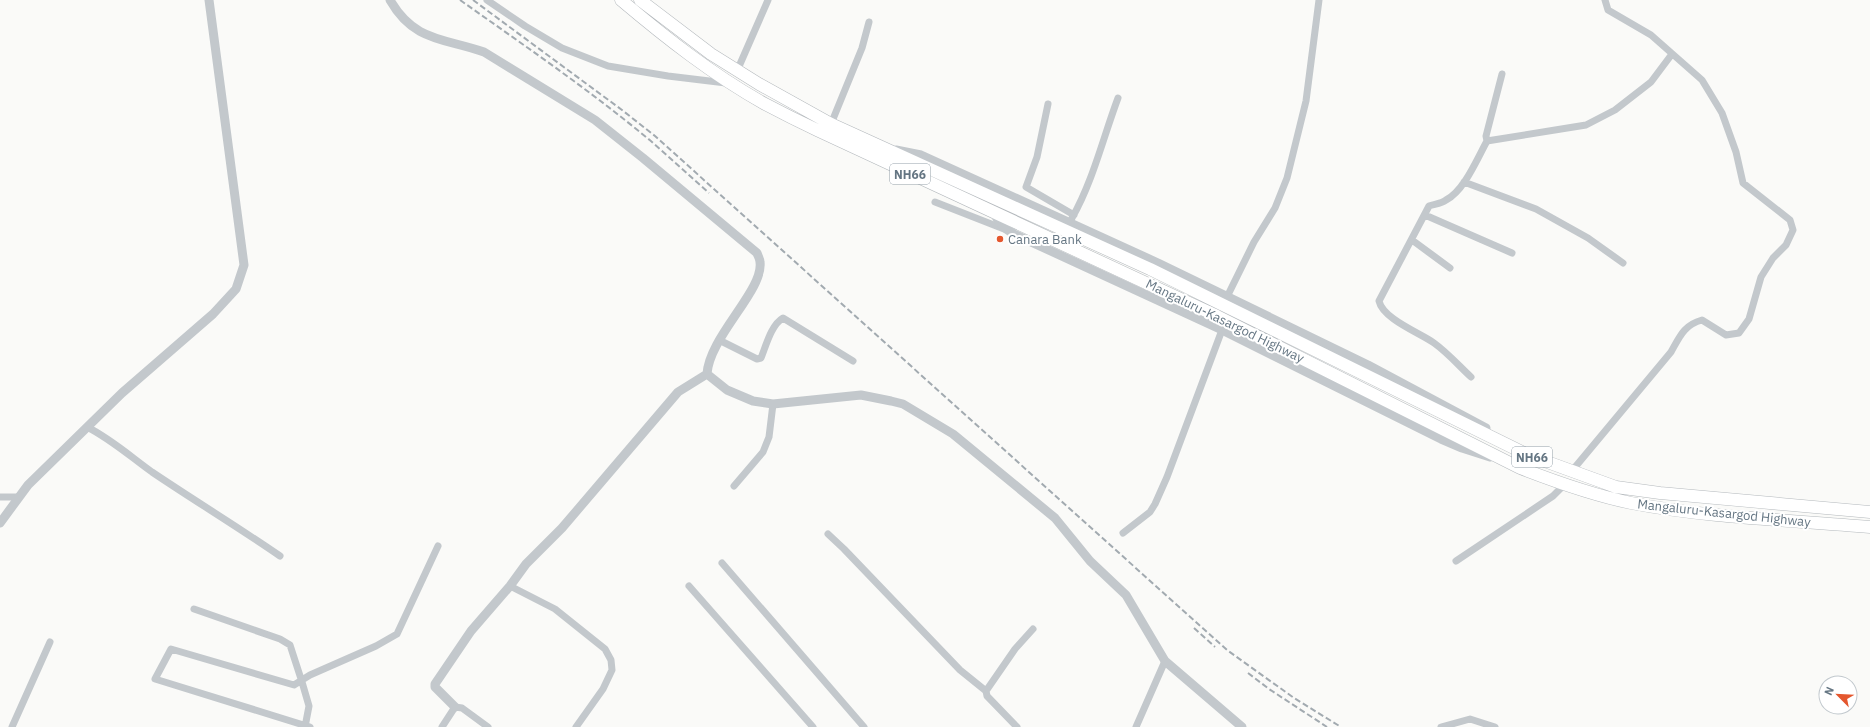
<svg xmlns="http://www.w3.org/2000/svg" width="1870" height="727" font-family="'IBM Plex Sans',sans-serif">
<rect width="100%" height="100%" fill="#fafaf8"/>
<g fill="none" stroke-linecap="round" stroke-linejoin="round">
<!-- trunk casing -->
<g stroke="#b4b9bd" stroke-width="13">
<path id="trunk" d="M621 0C666 38 713 75 765 104 782 113 800 122 817 130L1217 316 1520 468C1556 482 1592 495 1631 503 1709 518 1790 520 1870 527
M640 0 711 54 759 84 831 124 1150 269 1528 455 1616 487 1660 493 1870 512"/>
</g>
<!-- minor -->
<path stroke="#c3c8cc" stroke-width="7" d="M487 0 525 26 562 48 608 66 668 76 726 83
M737 71 768 0
M1048 104 1037 157 1026 187 1074 215
M831 124 862 48 869 22
M1487 141 1586 125 1615 110 1651 82 1672 54
M1464 182 1536 209 1588 238 1623 263
M935 202 1004 229
M1425 215 1512 253
M1072 218C1093 181 1103 138 1118 98
M1412 240 1450 268
M1225 301 1254 242 1275 208 1287 178 1306 101 1319 0
M719 340 757 359 761 358C766 346 771 325 783 318L853 361
M1471 377C1459 366 1448 353 1434 343 1420 333 1383 319 1379 301L1429 206C1434 204 1441 204 1446 200 1464 191 1477 159 1487 141L1486 136 1502 74
M87 427C111 439 131 457 152 472 195 501 238 527 280 556
M1571 472 1671 352C1680 336 1684 325 1702 320L1726 335 1739 333 1749 319 1761 277 1773 258 1786 245 1793 230 1790 220 1743 183 1736 152 1722 113 1702 80 1651 35 1608 10 1605 0
M734 486 763 452 769 437 773 404
M0 497H19
M1123 533 1150 512 1155 504 1167 477 1222 330
M828 534 844 549 960 670 986 691 987 696 1017 727
M1456 561 1553 496 1564 485
M722 563 864 727
M510 586 555 609 605 649 611 660 612 670 603 689 576 727
M689 586 813 727
M194 609 280 639 290 645 302 682 309 706 305 727
M986 691 1015 649 1033 629
M12 727 50 642
M310 727 155 679 171 649 294 685 310 675 376 646 397 634 438 546
M442 727 455 707 462 708 488 727
M1136 727 1165 661
M1441 727 1470 719 1495 727"/>
<!-- tertiary -->
<path stroke="#c3c8cc" stroke-width="9" d="M390 0C414 42 444 38 484 52L595 120 643 158 757 253C758 256 760 259 760 262 764 290 709 337 707 374
M896 150 921 155 1158 263 1368 365 1486 428
M994 213C999 223 1003 228 1014 234L1222 330 1441 439 1462 448 1490 457
M707 374 727 390 753 401 773 404 861 395 891 401 903 404 953 434 1055 518 1090 561 1126 595 1165 661 1242 727
M0 523 28 485 122 393 213 314 236 289 244 265 209 0
M455 707 435 687V684L471 631 510 586 526 564 562 528 678 392 707 374"/>
<!-- trunk -->
<use href="#trunk" stroke="#fff" stroke-width="12"/>
<!-- rail -->
<path stroke="#a2aab0" stroke-width="2" stroke-dasharray="6 3" stroke-linecap="butt" d="M460 0C525 46 591 91 652 142 671 159 690 176 709 193
M473 0 622 110 655 136 1227 650 1294 698 1341 727
M1194 628 1215 647
M1248 673 1269 689 1327 727"/>
</g>
<!-- markers -->
<circle fill="#e4572e" stroke="#fff" stroke-width="1.5" cx="1000" cy="239" r="4"/>
<g text-anchor="middle" dominant-baseline="central" stroke-width="4" stroke-linejoin="round" paint-order="stroke">
<!-- shield labels -->
<g fill="#fff" stroke="#939fa8" stroke-width="1">
<rect x="890" y="164" width="40" height="20" rx="3"/>
<rect x="1512" y="447" width="40" height="20" rx="3"/>
</g>
<g font-size="12" font-weight="bold" fill="#657683">
<text x="910" y="174">NH66</text>
<text x="1532" y="457">NH66</text>
</g>
<!-- poi labels -->
<g font-size="13" fill="#657683" stroke="#fff" text-anchor="start">
<text x="1008" y="239">Canara Bank</text>
</g>
<!-- street labels -->
<g font-size="13" fill="#657683" stroke="#fff">
<text transform="translate(1225 321) rotate(26)">Mangaluru-Kasargod Highway</text>
<text transform="translate(1724 513) rotate(6)">Mangaluru-Kasargod Highway</text>
</g>
</g>
<!-- north arrow -->
<g transform="translate(1838 695) rotate(294)"><circle r="19" fill="#ffffff" stroke="#c1c8cd"/>
<path d="M0-3L7 15L0 10L-7 15Z" fill="#e4572e"/>
<text y="-6" font-size="11" font-weight="bold" text-anchor="middle" fill="#657683">N</text>
</g>
</svg>
